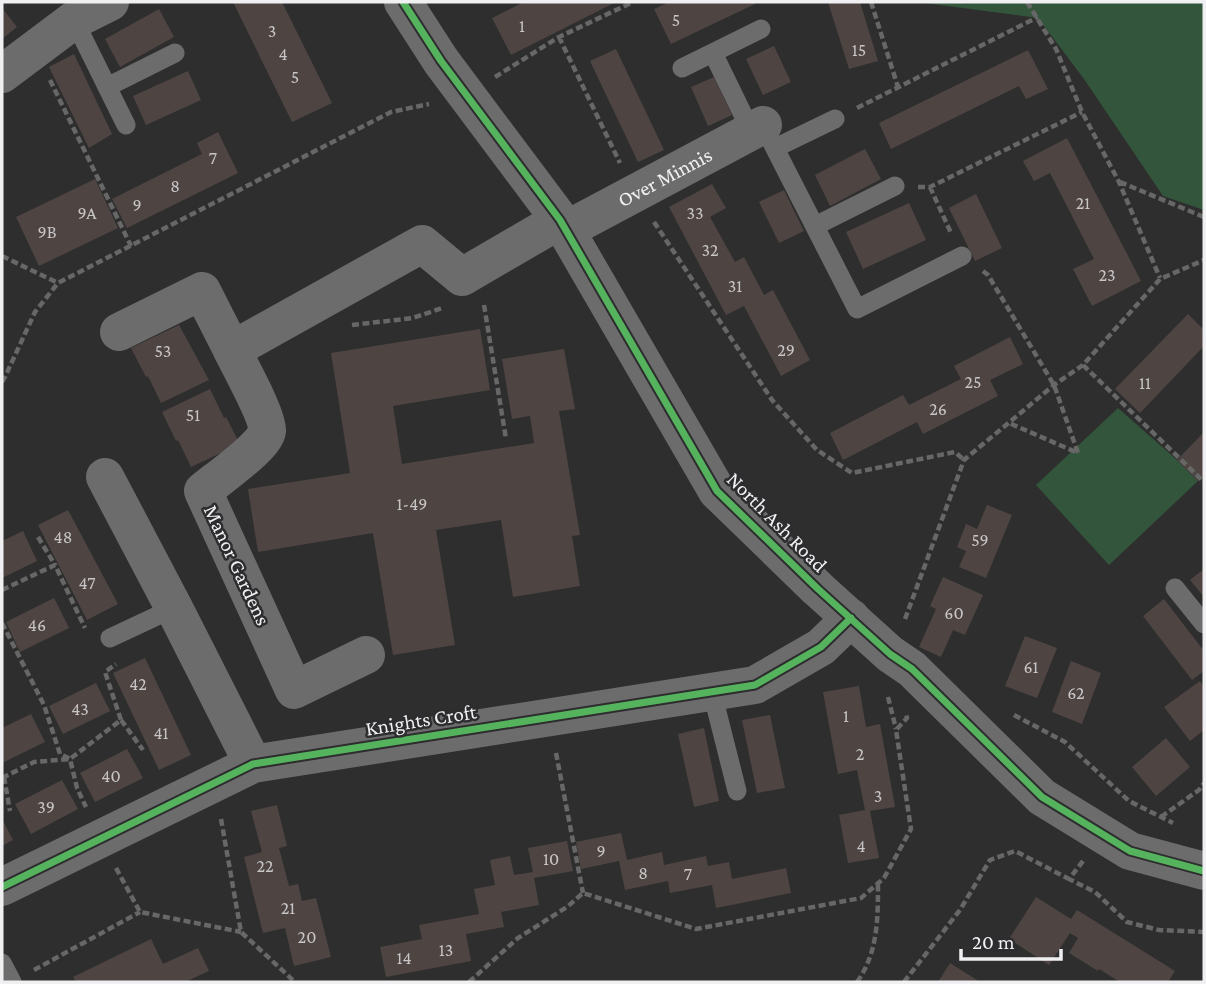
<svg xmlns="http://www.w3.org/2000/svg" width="1206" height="984" font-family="'Crimson Pro',serif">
<rect width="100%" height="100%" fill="#2e2e2e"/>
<!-- green -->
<path fill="#33553b" d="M917 2H1204V210L1163 196 1084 79 1038 18Z
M1118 408 1177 460 1198 481 1109 565 1036 485Z"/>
<!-- building -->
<path fill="#4e4543" d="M233 2H282L332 103 292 122Z
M524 2H616L511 55 492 18Z
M669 2H754L755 4 671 44 654 9Z
M828 2H860L878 61 849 69Z
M2 8 17 27 2 39Z
M159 9 174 37 120 67 105 39Z
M774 46 791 82 763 95 746 59Z
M616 49 664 150 638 162 590 61Z
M1028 50 1048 89 1026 99 1019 86 891 149 879 123Z
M74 54 112 134 89 148 49 67Z
M188 71 201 100 146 125 133 96Z
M714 77 732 115 708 126 691 87Z
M218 132 238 173 127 228 112 199 202 154 197 143Z
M1067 138 1141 281 1092 306 1073 269 1094 259 1050 173 1034 181 1023 161Z
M865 149 881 179 830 206 815 175Z
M95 179 118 228 39 266 16 217Z
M712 184 726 208 710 217 735 262 744 257 764 295 773 290 810 360 781 376 744 306 726 315 669 207Z
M784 190 804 231 779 243 759 202Z
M976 194 1002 248 975 261 949 208Z
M909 203 926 240 863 269 846 232Z
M1188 314 1204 330V346L1140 413 1115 389Z
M179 325 209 380 161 403 148 376 146 377 131 348Z
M480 329 490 390 393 406 402 464 534 443 530 416 512 419 502 359 564 349 575 409 559 411 580 535 572 536 580 586 513 597 501 520 436 530 455 645 393 655 373 533 258 552 248 489 350 473 331 353Z
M1010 337 1023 364 990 380 998 396 923 434 917 422 843 460 830 433 903 395 909 405 961 379 954 366Z
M210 389 224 418 226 417 240 444 191 467 178 440 176 441 162 412Z
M1204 432V474L1198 481 1177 460Z
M987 505 1012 515 986 578 959 567 966 551 957 547 966 524 977 529Z
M68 510 118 604 87 620 38 525Z
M23 531 37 561 2 578V541Z
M1204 569V597L1190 580Z
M943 577 983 595 965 635 953 630 941 657 919 647 936 609 930 606Z
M54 598 69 628 20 652 6 622Z
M1164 599 1204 651V671L1192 680 1143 616Z
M1025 636 1057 648 1037 698 1005 686Z
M145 658 191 755 159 770 113 673Z
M1071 661 1101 673 1082 724 1052 712Z
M1200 681 1204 687V730L1190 741 1164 707Z
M96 683 110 711 63 734 49 706Z
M859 686 866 727 880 724 895 807 870 811 879 858 848 863 839 815 865 810 857 770 838 774 823 692Z
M31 714 45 742 2 763V728Z
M770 715 785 788 757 793 742 720Z
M704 728 719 801 694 807 678 734Z
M1166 738 1190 767 1156 796 1132 767Z
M127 749 143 778 95 802 80 773Z
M62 780 78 809 31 834 15 804Z
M277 805 287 846 279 848 289 886 298 884 302 901 316 898 331 957 294 966 285 928 263 933 244 857 262 852 251 811Z
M2 819 13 840 2 846Z
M621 833 627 860 662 852 664 865 706 856 708 866 729 862 732 879 786 868 791 893 716 908 712 885 670 893 668 881 625 890 619 861 581 869 576 842Z
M567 841 573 871 534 878 539 905 501 912 504 927 466 934 471 961 386 977 380 947 422 939 419 925 479 914 474 889 495 885 490 860 510 856 514 875 533 872 528 848Z
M1036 897 1071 919 1077 910 1175 971 1168 982H1120L1099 969 1098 971 1069 953 1078 938 1070 933 1049 965 1009 939Z
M151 939 163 964 198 948 209 971 185 982H76L73 977Z
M950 963 977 980 976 982H938Z"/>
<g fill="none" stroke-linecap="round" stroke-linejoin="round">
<!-- path -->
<path stroke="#676767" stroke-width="4.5" stroke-dasharray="7 3.5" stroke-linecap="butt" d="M871 2 898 87
M1027 2 1056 49 1082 112 1119 182 1160 278
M559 37 620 163
M495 77 559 37 633 2
M50 80 131 246
M857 108 1038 17
M1120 182 1204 217
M918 187H930L1082 112
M930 187 951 233
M654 222 772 400 817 450 852 473 955 452 964 460
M2 256 58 283
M983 271 988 275 1054 385 1078 453 1009 423
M484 305 506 439
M352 325 413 318 442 308
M1083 365 1204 482
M2 382 5 377 35 312 58 283 391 112 429 104
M38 537 55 565
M2 590 55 565 85 628
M905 619 964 460 1054 385 1083 365 1160 279 1204 260
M2 623 44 705 60 754 70 759 77 788 86 807
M888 697 896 729
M1014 715 1065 742 1129 801 1173 823
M121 720 143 750
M556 753 583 893
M2 776 4 777 34 762 70 759 121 720 105 672 116 664
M4 777 10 811
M1161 817 1199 790 1204 783
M221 819 241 932 295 982
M1083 861 1069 879 1095 892 1127 922 1159 930 1204 932
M116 868 140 912 241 932
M34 970 140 912
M469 982 518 938 567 907 583 893 696 929 861 898 884 878 911 829 896 730 907 718 906 714
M857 982C878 953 878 918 878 883
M904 982 960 910 990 860 1015 851 1069 879"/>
<!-- service -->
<path stroke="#6c6c6c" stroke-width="19" d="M74 20 126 125
M713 53 751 131
M682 68 761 29
M107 87 175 53
M763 125 857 309 962 256
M775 148 835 119
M815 226 895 186
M1175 588 1204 624
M110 638 174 608
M712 692 737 791
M2 963 12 982"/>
<!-- minor -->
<g stroke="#6c6c6c" stroke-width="38">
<path d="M403 2 441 61 560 220 717 491 818 589 890 654 912 669 1042 797 1130 851 1204 871"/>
<path d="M2 74 74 20 110 2"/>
<path id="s1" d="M566 230 763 125"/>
<path d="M119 332 202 291 232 350"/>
<path d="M105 477 174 608 253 764"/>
<path d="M366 655 294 690 203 491C216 480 266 445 267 431 268 416 239 365 232 350L422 244 462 277 560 220"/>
<path d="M2 887 253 764 755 685 821 647 851 618"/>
</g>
<!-- cycleway casing -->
<g stroke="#2d2d2f" stroke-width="11">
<path id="cycleway" d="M403 2 441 61 560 220 717 491 818 589 890 654 912 669 1042 797 1130 851 1204 871
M2 887 253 764 755 685 821 647 851 618"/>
</g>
<!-- cycleway -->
<use href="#cycleway" stroke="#56b35d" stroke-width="7"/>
</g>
<g text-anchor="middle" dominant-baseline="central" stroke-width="5" stroke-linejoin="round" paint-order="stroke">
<!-- number labels -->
<g font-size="18" fill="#c8c5c6">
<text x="676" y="20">5</text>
<text x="522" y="26">1</text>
<text x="272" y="31">3</text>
<text x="859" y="50">15</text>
<text x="283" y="54">4</text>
<text x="295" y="77">5</text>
<text x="213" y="158">7</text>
<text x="175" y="186">8</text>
<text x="1083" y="203">21</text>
<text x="137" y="205">9</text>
<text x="87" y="213">9A</text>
<text x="695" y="213">33</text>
<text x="47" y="232">9B</text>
<text x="710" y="250">32</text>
<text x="1107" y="275">23</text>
<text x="735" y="286">31</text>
<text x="786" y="350">29</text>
<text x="163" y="351">53</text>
<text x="973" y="382">25</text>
<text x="1145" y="383">11</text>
<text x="938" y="409">26</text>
<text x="193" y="415">51</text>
<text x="412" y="504">1-49</text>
<text x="63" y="537">48</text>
<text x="980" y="540">59</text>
<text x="87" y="583">47</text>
<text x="954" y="613">60</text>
<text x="37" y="625">46</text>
<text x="1031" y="667">61</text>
<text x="138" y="684">42</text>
<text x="1076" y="693">62</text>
<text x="80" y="709">43</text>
<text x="846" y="716">1</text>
<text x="161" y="733">41</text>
<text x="860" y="754">2</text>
<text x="111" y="776">40</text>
<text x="878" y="796">3</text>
<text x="46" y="807">39</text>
<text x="861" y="846">4</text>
<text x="601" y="851">9</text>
<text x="551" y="859">10</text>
<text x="265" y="866">22</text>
<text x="643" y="873">8</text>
<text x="688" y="874">7</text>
<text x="288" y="908">21</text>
<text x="307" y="937">20</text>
<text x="446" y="950">13</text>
<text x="404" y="958">14</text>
</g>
<!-- street labels -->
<g font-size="21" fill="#f0f0f2" stroke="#2d2d2f">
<text stroke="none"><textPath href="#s1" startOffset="112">Over Minnis</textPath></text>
<text transform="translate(777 522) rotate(45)">North Ash Road</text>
<text transform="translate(237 565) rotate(65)">Manor Gardens</text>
<text transform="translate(421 720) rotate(-9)">Knights Croft</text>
</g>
</g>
<!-- border -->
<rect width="1206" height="984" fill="none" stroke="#f0f0f2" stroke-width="7"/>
<!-- scale -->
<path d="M961 949v10h100v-10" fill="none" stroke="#f0f0f2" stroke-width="3.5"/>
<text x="972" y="949" font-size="21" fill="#f0f0f2" stroke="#2d2d2f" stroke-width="5" paint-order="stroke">20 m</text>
</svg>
